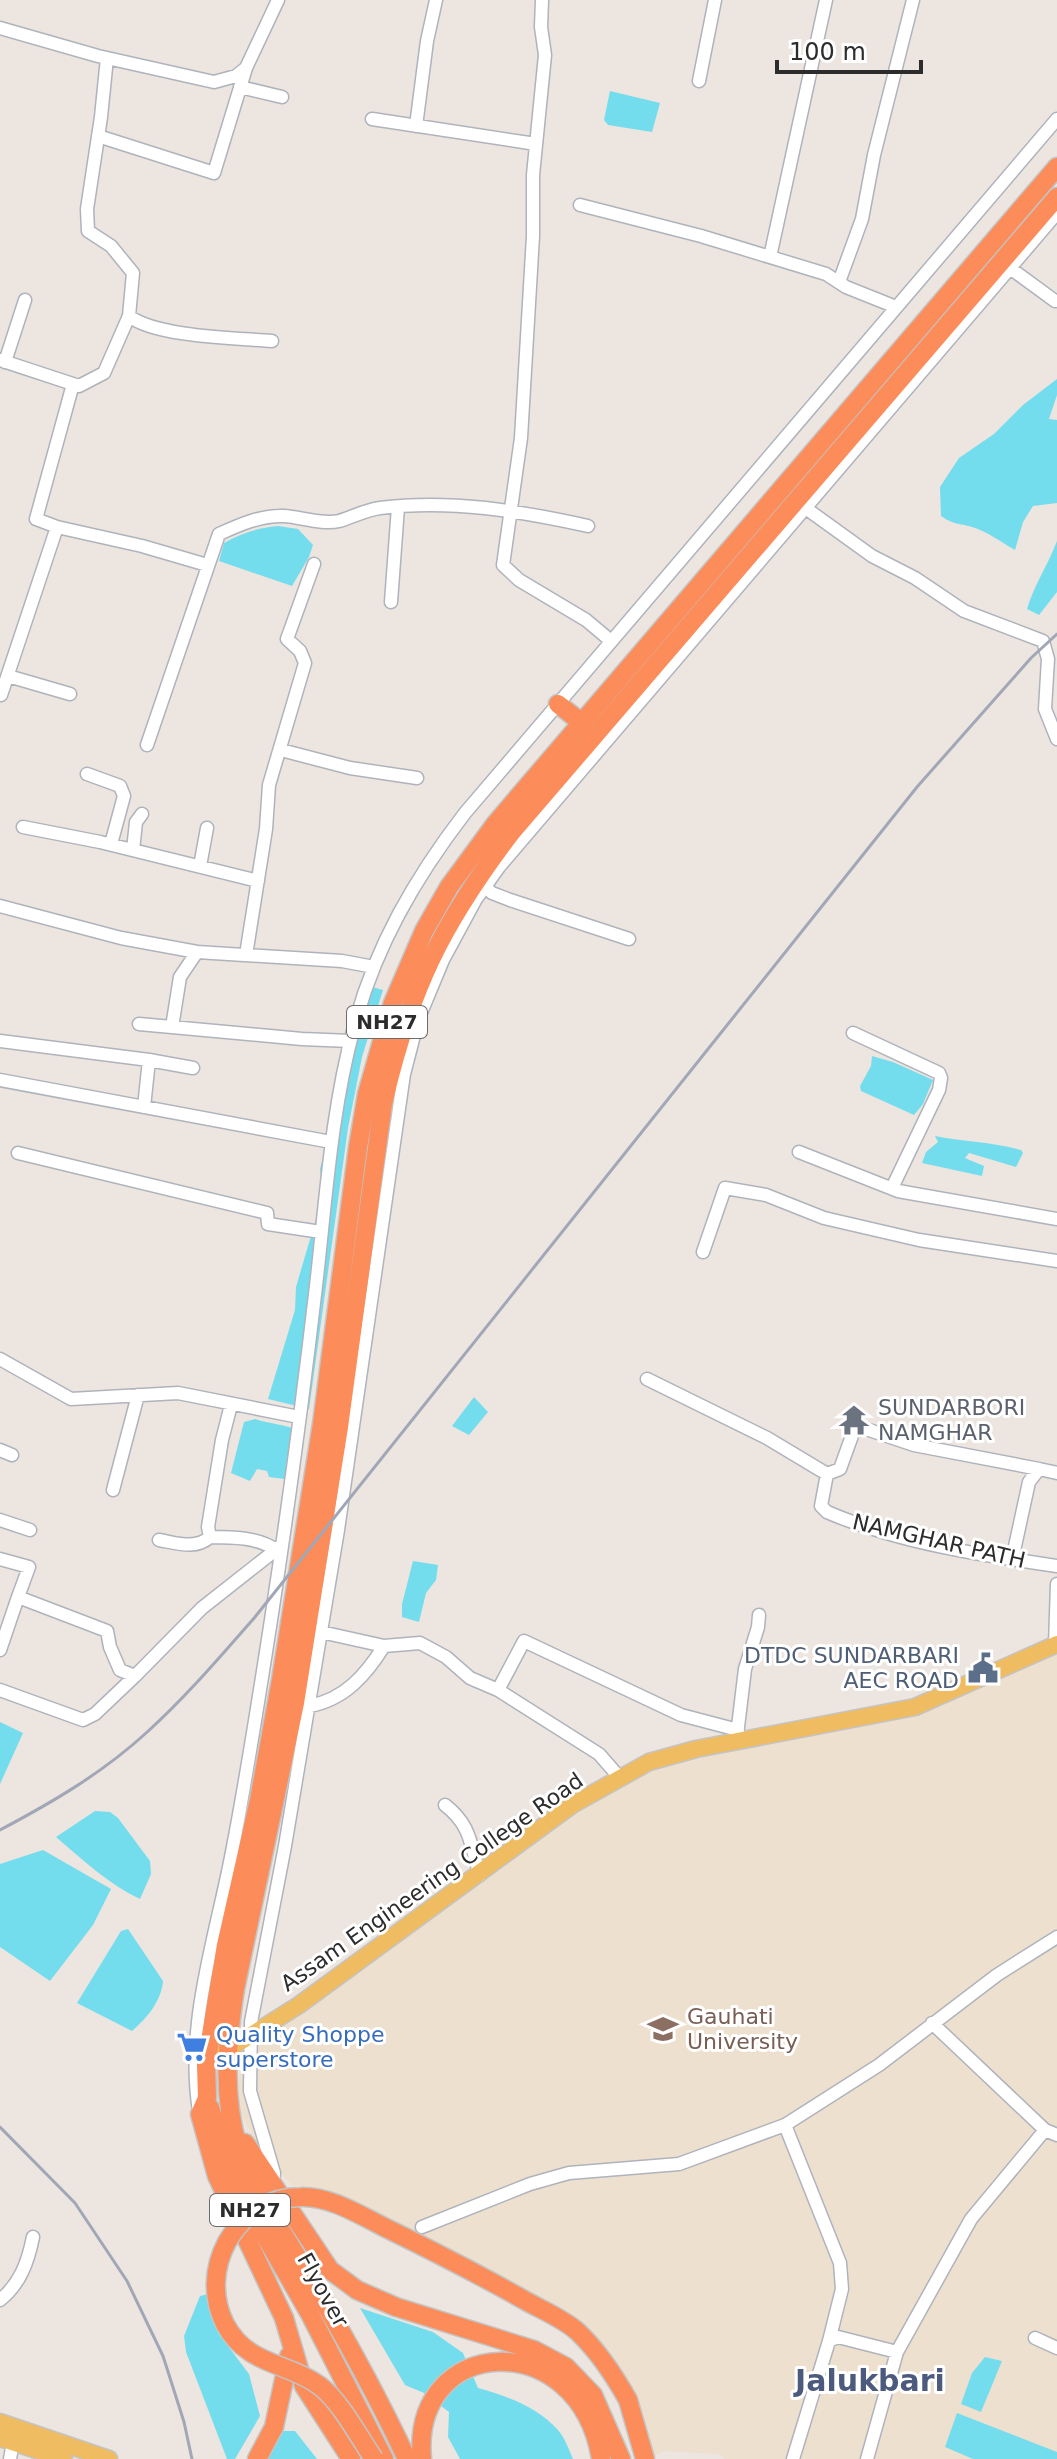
<svg xmlns="http://www.w3.org/2000/svg" width="1057" height="2459" font-family="'DejaVu Sans',sans-serif">
<rect width="100%" height="100%" fill="#ede5df"/>
<!-- education -->
<path fill="#eee0ce" d="M1057 1644V2459H725L719 2454 664 2451 651 2459 609 2354 387 2222 295 2188 265 2158 238 2109 240 2052 299 2005 480 1875 649 1762 915 1707Z"/>
<!-- water -->
<path fill="#73ddee" d="M610 91 660 103 652 132 608 125 604 120Z
M1057 379V395L1049 419 1057 420V503L1033 506 1023 522 1015 550C1001 542 988 532 972 527 959 523 954 525 941 516L940 487 959 458 994 434 1023 405Z
M278 526 298 529 313 545 309 557 292 586 219 561 224 543C242 533 257 528 278 526Z
M1057 541V592L1039 615 1027 609C1034 585 1048 565 1057 541Z
M365 985 383 990 362 1057 348 1128 309 1409 268 1399 295 1310 296 1287 323 1195 320 1169 348 1064Z
M872 1056 893 1062 933 1080 923 1104 914 1115 861 1091 860 1086 871 1066Z
M935 1136C965 1142 993 1142 1021 1150L1023 1153 1016 1167 969 1153 965 1158 984 1166 982 1176 922 1163 926 1152 938 1142Z
M474 1397 488 1412 469 1435 452 1426Z
M255 1419C270 1424 284 1424 297 1430L284 1479 269 1477 267 1471 257 1469 250 1481 231 1473 244 1422Z
M413 1561 438 1565 436 1580 426 1593 419 1622 402 1617V1604Z
M0 1722 23 1733 0 1784Z
M95 1811 110 1812 118 1818 150 1861 151 1874 140 1899C108 1884 83 1860 56 1837Z
M43 1850 111 1889 93 1925 50 1981 0 1947V1864Z
M128 1929 163 1981C161 2002 147 2018 132 2031L77 2003 121 1931Z
M208 2294 219 2334 249 2374 260 2416 235 2459H227L186 2352 184 2336 200 2296Z
M360 2308 433 2332 463 2353 478 2388C507 2396 538 2407 558 2430 565 2438 569 2450 573 2459H460L448 2437 449 2412 424 2393 405 2385Z
M985 2357 1002 2361 981 2412 961 2404 972 2373Z
M957 2413 1057 2452V2459H973L945 2447Z
M283 2431H295L317 2459H268Z"/>
<g fill="none" stroke-linecap="round" stroke-linejoin="round">
<!-- minor casing -->
<g stroke="#afb3bc" stroke-width="15">
<path id="minor" d="M542 0 541 27 545 55 533 175V236L521 438 503 565 519 580 586 620 611 641
M0 28 98 56 214 82 236 76 246 68 278 0
M107 58 101 117 87 209 88 231 111 246 133 273 129 316C156 337 236 338 272 341
M699 81 715 0
M240 87 282 97
M372 119 536 144
M416 126 427 41 436 0
M98 136 214 173 246 68
M580 205 701 236 826 274 846 287 896 307
M770 257 826 0
M1010 268 1055 301
M839 282 862 219 874 155 913 0
M0 360 79 386 104 373 129 316
M5 362 25 300
M804 507 872 556 915 578 964 611 1043 641 1048 659 1045 709 1057 739
M57 527 36 519 73 384
M391 602 398 507
M8 676 70 694
M1 695 57 527 142 546 207 565
M147 745 219 534C239 525 261 515 284 516 301 517 322 525 339 521 353 517 365 510 380 508 450 499 520 511 588 526
M281 750 350 768 417 778
M87 774 120 786 124 796 111 844
M23 827 100 842 258 881
M133 850 136 822 142 814
M200 866 207 828
M485 887 492 893 510 900 629 939
M0 906 121 938 197 952
M246 955 266 829 269 785 305 663 300 651 287 639 314 564
M139 1024 302 1039 350 1041
M172 1027 180 977 197 952 342 961 374 967
M853 1033 939 1073 941 1078 939 1090 892 1188
M0 1041 149 1060 144 1107
M149 1060 193 1068
M0 1080 331 1142
M799 1152 898 1191 1057 1219
M18 1153 267 1213 268 1224 321 1232
M703 1252 725 1188 766 1195 824 1218 919 1240 1057 1261
M0 1359 71 1399 178 1393 299 1417
M647 1379 767 1438 827 1474 821 1506 827 1512C899 1543 980 1555 1057 1566
M0 1450 12 1455
M827 1474 840 1469 853 1433 863 1428 914 1445 1039 1469
M113 1490 138 1395
M0 1520 30 1530
M210 1537 208 1527 222 1440 231 1405
M159 1540C177 1543 195 1550 210 1537 232 1537 258 1537 276 1550
M0 1559 29 1567 18 1597 107 1631 110 1647 120 1670 135 1676 202 1608 282 1545
M1012 1560 1029 1482 1039 1469 1057 1473
M321 1632 384 1646 420 1643 446 1657 470 1678 498 1690
M1055 1645 1057 1584
M0 1650 18 1597
M0 1690 83 1720 95 1714 135 1676
M309 1706C344 1700 366 1675 384 1646
M737 1735 745 1669 758 1627 759 1615
M620 1778 599 1754 498 1690 524 1641 681 1715 738 1730
M445 1805C472 1826 470 1845 480 1875
M932 2023 1045 2130 1057 2135
M199 2111C185 2024 216 1937 232 1852 247 1775 259 1697 271 1620 288 1509 303 1398 316 1286 326 1199 331 1112 354 1027 375 947 415 878 465 813L1057 119
M785 2125 840 2263 842 2289 829 2341
M273 2182 274 2173 250 2091 251 2022 285 1846 338 1530 404 1074 418 1020 443 960 476 899 499 867 1057 213
M422 2227 530 2184 569 2173 679 2164 785 2125 879 2065 997 1975 1057 1937
M0 2300C20 2284 28 2262 33 2237
M1035 2338 1057 2348
M10 2459 13 2442
M793 2459 829 2341 838 2337 897 2352
M867 2459 897 2352 971 2219 1045 2130"/>
</g>
<!-- major casing -->
<g stroke="#c4c4c4" stroke-width="19">
<path id="major" d="M221 2054 299 2005 572 1805 649 1762 696 1749 915 1707 1057 1644
M0 2422 109 2459
M0 2438 64 2459"/>
</g>
<!-- highway casing -->
<g stroke="#c4c4c4" stroke-width="21">
<path id="highway" d="M558 704 582 723
M210 2108 225 2155 248 2206 310 2314 384 2459
M245 2143 330 2270 357 2290 396 2307 534 2350 566 2367 593 2395 621 2459
M628 2400 645 2459
M257 2459 274 2427 289 2356
M351 2459 304 2386 284 2318 217 2176 200 2114 207 2098 206 2065 226 1945 259 1800 281 1680 322 1424 358 1147 367 1094 393 1003 424 931 449 887 496 823 1057 167
M407 2459C376 2393 340 2328 302 2265 280 2227 251 2188 238 2147 222 2095 227 2041 235 1989L295 1703 339 1427 383 1104C409 991 441 925 511 833L1057 197
M422 2459C410 2335 579 2324 601 2459"/>
</g>
<!-- minor -->
<use href="#minor" stroke="#fff" stroke-width="12"/>
<!-- major -->
<use href="#major" stroke="#efbc61" stroke-width="16"/>
<!-- highway -->
<use href="#highway" stroke="#fc8c5a" stroke-width="18"/>
<!-- rail -->
<path stroke="#a1a7b6" stroke-width="3" d="M0 1830C51 1803 101 1774 145 1734 185 1698 220 1657 255 1617L917 787 1031 658 1057 634
M0 2127 75 2203 127 2281 163 2356 184 2422 192 2459"/>
<!-- highway-bridge casing -->
<g stroke="#c4c4c4" stroke-width="21" stroke-linecap="butt">
<path id="highway-bridge" d="M374 2459C359 2437 340 2401 320 2386 288 2362 247 2366 225 2324 212 2298 213 2268 227 2242 242 2215 269 2197 301 2197 330 2196 360 2215 386 2228 433 2251 480 2275 526 2301 542 2310 564 2319 578 2332 599 2352 614 2375 628 2400"/>
</g>
<!-- highway-bridge -->
<use href="#highway-bridge" stroke="#fc8c5a" stroke-width="18"/>
</g>
<!-- icons -->
<defs>
<g id="temple-bare" transform="scale(2.4)"><path d="M0-6L5-2H3V0L6.5 2.5H4V6H1.5V3h-3V6H-4V2.5H-6.5L-3 0V-2H-5Z" fill="#6b7280" stroke="#fff" stroke-width="2.5" paint-order="stroke"/></g>
<g id="civic-bare" transform="scale(2.4)"><path d="M-.6-6.5H3V-4.5H.6V-3L4-1V1h2V6H-6V1h2V-1L-.6-3ZM-1.2 2.5V6h2.4V2.5Z" fill="#5c6f8a" stroke="#fff" stroke-width="2.5" paint-order="stroke"/></g>
<g id="university-bare" transform="scale(2.4)"><path d="M0-5L7-2L0 1L-7-2ZM-4 1L0 2.5L4 1V4Q0 6-4 4Z" fill="#8d6e63" stroke="#fff" stroke-width="2.5" paint-order="stroke"/></g>
<g id="supermarket-bare" transform="scale(2.4)"><path d="M-6-5.5h2.5l.6 2H6L4.5 2H-2.5L-4.4-4H-6ZM-1.5 3.2a1.3 1.3 0 1 0 .1 0ZM3 3.2a1.3 1.3 0 1 0 .1 0Z" fill="#3f7fe0" stroke="#fff" stroke-width="2.5" paint-order="stroke"/></g>
</defs>
<g fill-rule="evenodd">
<use href="#temple-bare" x="854" y="1420"/>
<use href="#civic-bare" x="983" y="1668"/>
<use href="#university-bare" x="663" y="2029"/>
<use href="#supermarket-bare" x="192" y="2047"/>
</g>
<g text-anchor="middle" dominant-baseline="central" stroke-width="6" stroke-linejoin="round" paint-order="stroke">
<!-- shield labels -->
<g fill="#fff" stroke="#6b6b6b" stroke-width="2">
<rect x="347" y="1006" width="80" height="32" rx="6"/>
<rect x="210" y="2194" width="80" height="32" rx="6"/>
</g>
<g font-size="20" font-weight="bold" fill="#2c2c2c">
<text x="387" y="1022">NH27</text>
<text x="250" y="2210">NH27</text>
</g>
<!-- worship labels -->
<g font-size="22" fill="#5b616d" stroke="#fff" text-anchor="start">
<text x="878" y="1407">SUNDARBORI<tspan x="878" dy="25">NAMGHAR</tspan></text>
</g>
<!-- street labels -->
<g font-size="22" fill="#2c2c2c" stroke="#fff">
<text transform="translate(939 1541) rotate(13)">NAMGHAR PATH</text>
<text transform="translate(432 1882) rotate(-35)">Assam Engineering College Road</text>
<text transform="translate(323 2290) rotate(61)">Flyover</text>
</g>
<!-- service labels -->
<g font-size="22" fill="#4e5e75" stroke="#fff" text-anchor="end">
<text x="959" y="1655">DTDC SUNDARBARI<tspan x="959" dy="25">AEC ROAD</tspan></text>
</g>
<!-- education labels -->
<g font-size="22" fill="#785e54" stroke="#fff" text-anchor="start">
<text x="687" y="2016">Gauhati<tspan x="687" dy="25">University</tspan></text>
</g>
<!-- shop labels -->
<g font-size="22" fill="#366cbe" stroke="#fff" text-anchor="start">
<text x="216" y="2034">Quality Shoppe<tspan x="216" dy="25">superstore</tspan></text>
</g>
<!-- district labels -->
<g font-size="30" font-weight="bold" fill="#4c5b7d" stroke="#fff">
<text x="870" y="2380">Jalukbari</text>
</g>
</g>
<!-- scale -->
<path d="M777 60v12h144v-12" fill="none" stroke="#2c2c2c" stroke-width="4"/>
<text x="789" y="60" font-size="24" fill="#2c2c2c" stroke="#ffffff" stroke-width="6" paint-order="stroke">100 m</text>
</svg>
